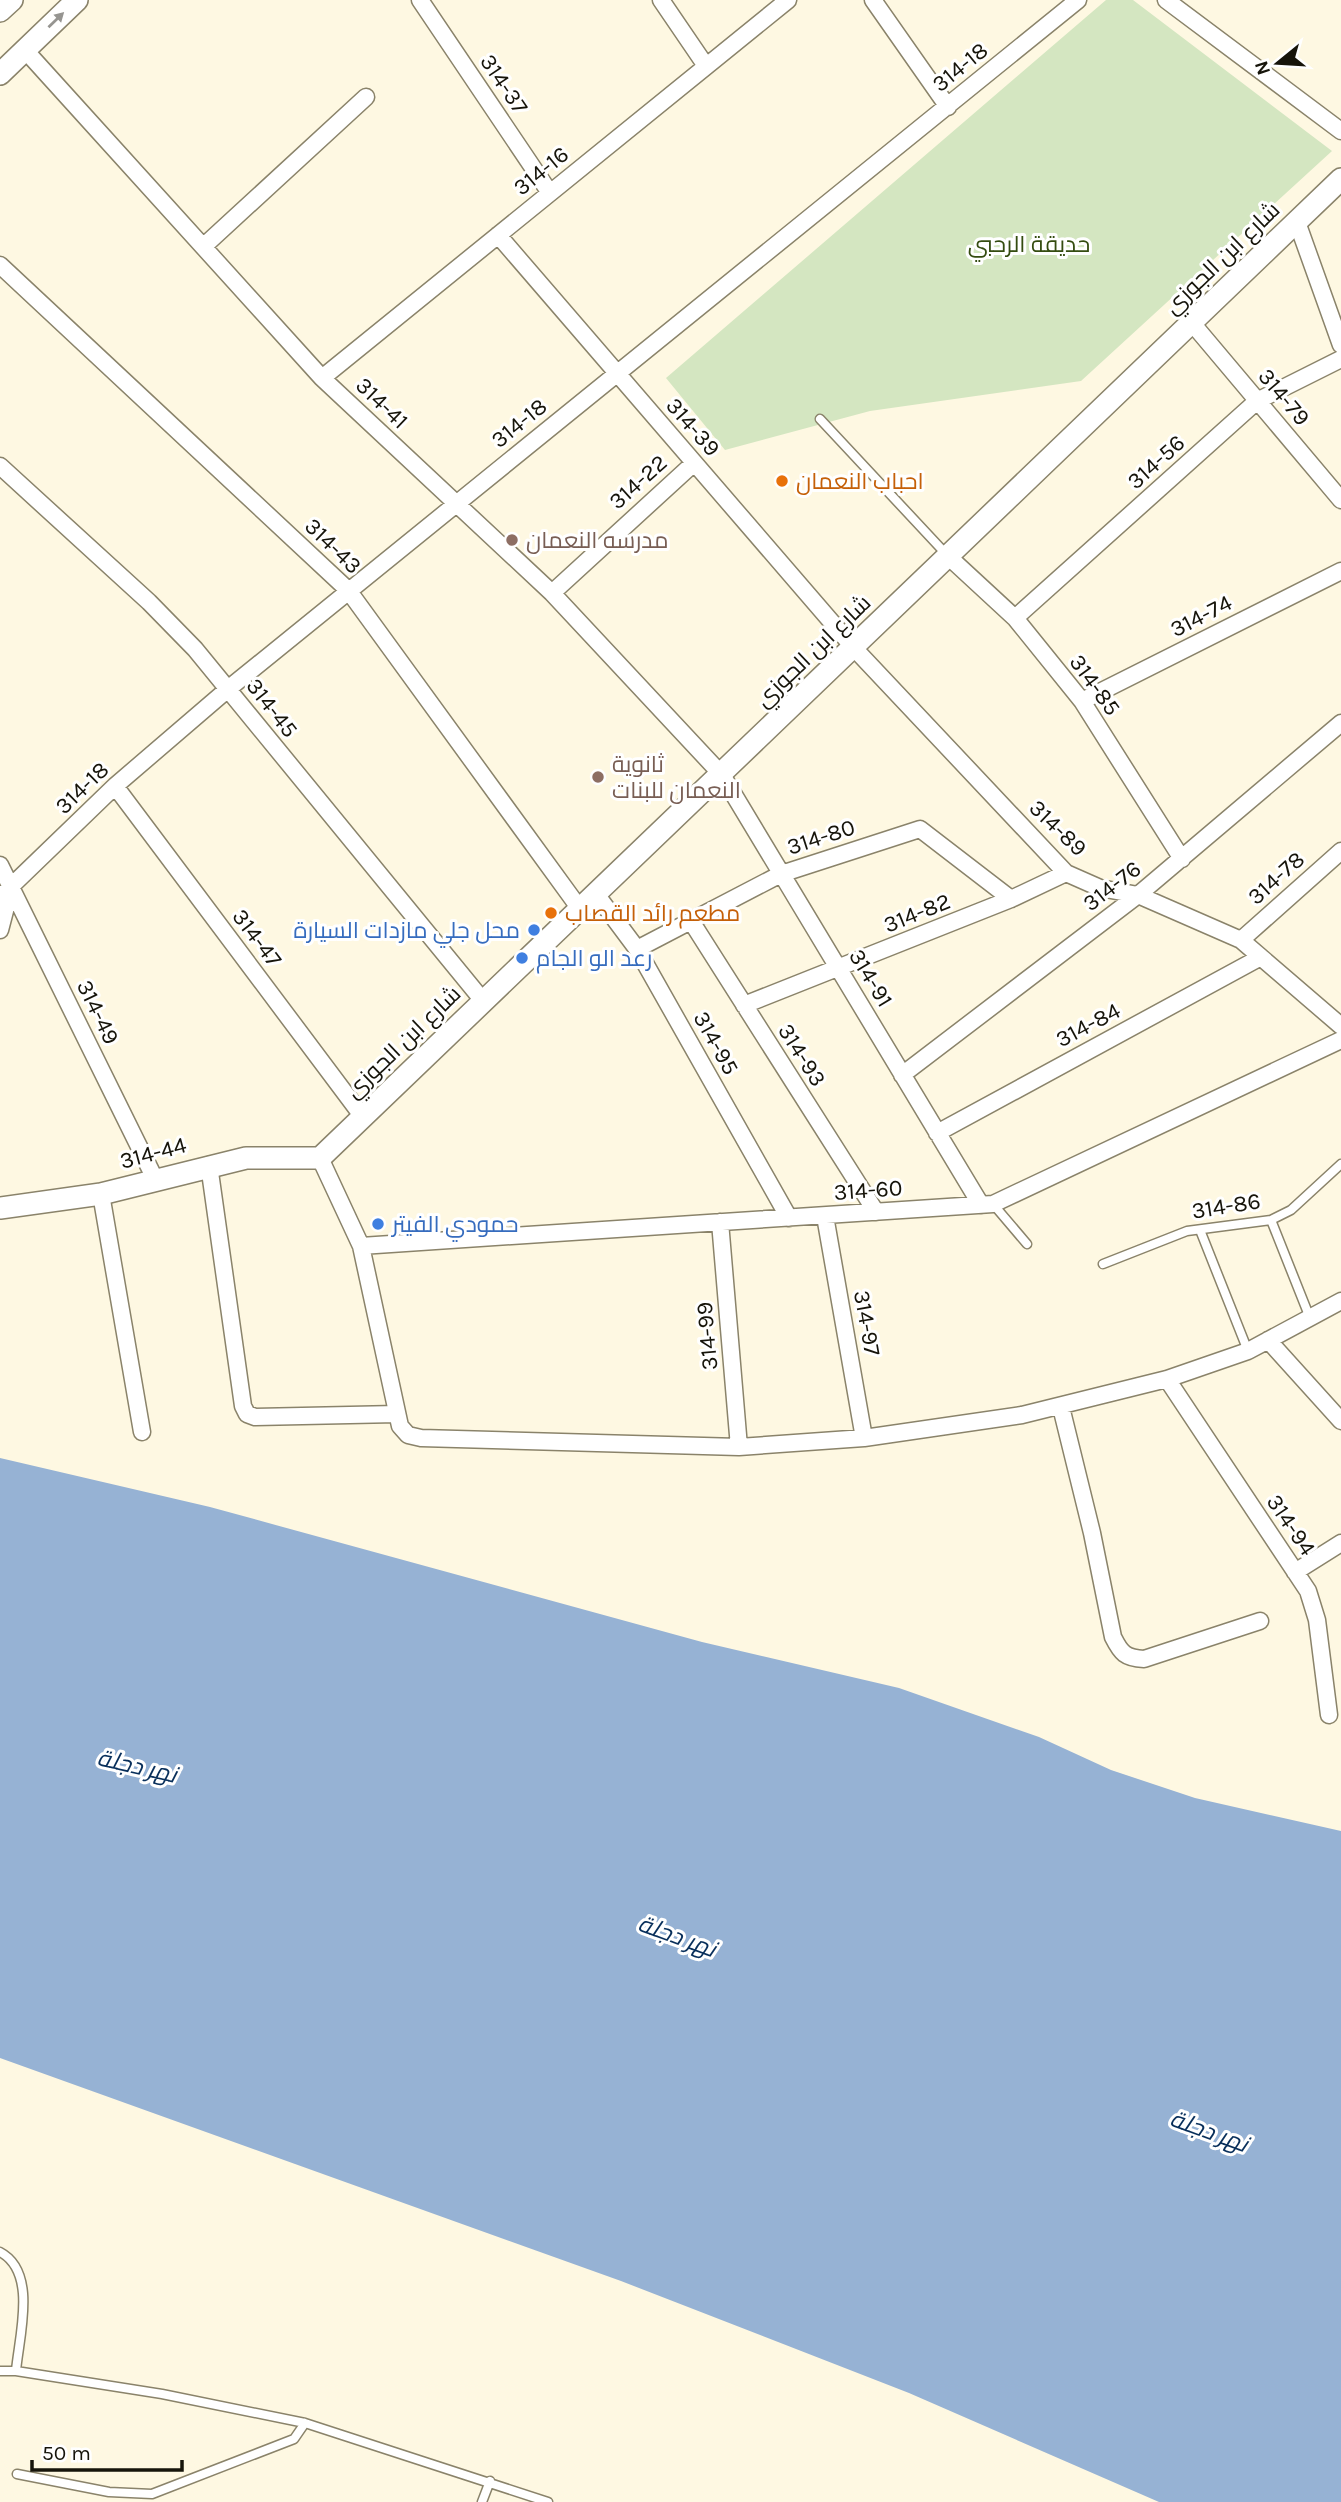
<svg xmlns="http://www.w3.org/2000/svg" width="1341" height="2502" font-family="Karla,Cairo,sans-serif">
<rect width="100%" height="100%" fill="#fef8e2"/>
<!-- green -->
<path fill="#d4e6c1" d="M1106 0H1133L1332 151 1081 381 870 411 725 450 666 378Z"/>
<!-- water -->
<path fill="#96b2d4" d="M0 1458 210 1507 702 1642 899 1688 1039 1737 1111 1770 1195 1798 1341 1831V2502H1159L909 2393 621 2281 0 2058Z"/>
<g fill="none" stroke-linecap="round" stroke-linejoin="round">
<!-- service casing -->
<g stroke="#8a836a" stroke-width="11">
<path id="service" d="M820 419 947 555
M993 1204 1027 1244
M1271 1220 1310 1318
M1200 1230 1248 1351
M1103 1264 1187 1231 1271 1220 1291 1210 1341 1164
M0 2252C38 2272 19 2336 16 2371
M0 2371H16L162 2394 305 2423 548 2502
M17 2474 109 2492 152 2494 294 2439 305 2423
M482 2502 490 2481"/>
</g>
<!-- minor casing -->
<g stroke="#8a836a" stroke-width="19">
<path id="minor" d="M420 0 550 193
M661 0 706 66
M873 0 948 107
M1166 0 1341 131
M25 50 322 378 552 593 722 775 981 1205
M1297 222 1341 345
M498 235 854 648 1066 873 1100 888 1138 895 1241 940 1341 1026
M204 246 366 97
M0 265 348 590 580 909
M1192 323 1341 500
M322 378 788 0
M0 466 149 602 195 649 484 1002
M949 557 1015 618 1082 701 1182 859
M552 593 694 463
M1015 618 1257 401 1341 359
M1082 701 1341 571
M115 786 363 1117
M0 865 155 1179
M596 894 637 949 789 1218
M0 897 115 786 228 689 1078 0
M691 921 876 1212
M0 930 11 888
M1241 940 1341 851
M637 949 781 874 920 829 1011 899
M744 1005 1011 899 1066 873
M902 1075 1138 895 1341 723
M937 1133 1261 957
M320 1158 361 1246 400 1426 408 1435 421 1438 739 1447 864 1438 1022 1415 1167 1379 1248 1351 1341 1301
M209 1165 243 1406 247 1414 255 1417 397 1414
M101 1194 142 1432
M825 1216 864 1438
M720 1222 739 1447
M361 1246 993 1204 1341 1040
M1268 1340 1341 1421
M1167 1379 1308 1591 1317 1620 1329 1715
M1061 1407 1092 1533 1113 1637C1121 1653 1125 1658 1144 1659L1260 1621
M1295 1572 1341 1543"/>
</g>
<!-- tertiary casing -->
<g stroke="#8a836a" stroke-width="24">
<path id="tertiary" d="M0 11 12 0
M0 74 77 0
M0 1208 101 1194 246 1158H320L1341 179"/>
</g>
<!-- service -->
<use href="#service" stroke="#fff" stroke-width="8"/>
<!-- minor -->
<use href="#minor" stroke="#fff" stroke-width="16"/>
<!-- tertiary -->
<use href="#tertiary" stroke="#fff" stroke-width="21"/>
</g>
<!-- one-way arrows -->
<defs><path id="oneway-solid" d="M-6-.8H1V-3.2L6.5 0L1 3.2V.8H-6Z" transform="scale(1.75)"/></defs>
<use fill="#969591" href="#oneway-solid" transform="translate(56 20) rotate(-44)"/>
<!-- markers -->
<g fill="#e8710a" stroke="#fff" stroke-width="2.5">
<circle cx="782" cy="481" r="7"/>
<circle cx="551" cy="913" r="7"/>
</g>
<g fill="#8d6e63" stroke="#fff" stroke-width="2.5">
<circle cx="512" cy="540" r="7"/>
<circle cx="598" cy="777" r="7"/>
</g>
<g fill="#3f7fe0" stroke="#fff" stroke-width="2.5">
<circle cx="534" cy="930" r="7"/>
<circle cx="522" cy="958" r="7"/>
<circle cx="378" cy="1224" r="7"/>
</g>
<g text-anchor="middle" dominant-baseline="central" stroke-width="6" stroke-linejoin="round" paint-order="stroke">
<!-- street labels -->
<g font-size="23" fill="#16140a" stroke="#fff">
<text transform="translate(960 67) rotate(-39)">314-18</text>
<text transform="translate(504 84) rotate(56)">314-37</text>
<text transform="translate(541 171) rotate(-39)">314-16</text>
<text transform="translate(1222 258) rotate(-44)">شارع ابن الجوزي</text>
<text transform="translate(1284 397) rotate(50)">314-79</text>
<text transform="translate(382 403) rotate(44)">314-41</text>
<text transform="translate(519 423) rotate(-39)">314-18</text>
<text transform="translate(693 427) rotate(49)">314-39</text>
<text transform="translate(1156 462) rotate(-42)">314-56</text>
<text transform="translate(638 482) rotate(-42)">314-22</text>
<text transform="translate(333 546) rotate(44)">314-43</text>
<text transform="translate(1201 616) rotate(-27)">314-74</text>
<text transform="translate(813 651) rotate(-44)">شارع ابن الجوزي</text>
<text transform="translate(1095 685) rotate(54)">314-85</text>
<text transform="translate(272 708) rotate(52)">314-45</text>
<text transform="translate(82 788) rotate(-44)">314-18</text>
<text transform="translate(1058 828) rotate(44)">314-89</text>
<text transform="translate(821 837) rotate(-18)">314-80</text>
<text transform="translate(1276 878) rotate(-42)">314-78</text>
<text transform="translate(1112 886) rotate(-38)">314-76</text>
<text transform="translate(917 913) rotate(-22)">314-82</text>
<text transform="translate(257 938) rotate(53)">314-47</text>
<text transform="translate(871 978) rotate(59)">314-91</text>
<text transform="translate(98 1012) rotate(64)">314-49</text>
<text transform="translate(1088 1025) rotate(-28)">314-84</text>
<text transform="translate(403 1042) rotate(-44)">شارع ابن الجوزي</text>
<text transform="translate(716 1043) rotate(61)">314-95</text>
<text transform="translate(802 1055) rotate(58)">314-93</text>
<text transform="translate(153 1153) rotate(-15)">314-44</text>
<text transform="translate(868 1190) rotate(-4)">314-60</text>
<text transform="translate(1226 1206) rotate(-9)">314-86</text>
<text transform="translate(867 1323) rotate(80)">314-97</text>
<text transform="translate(707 1336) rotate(-95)">314-99</text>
<text transform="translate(1291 1525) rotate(56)">314-94</text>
</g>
<!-- park labels -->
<g font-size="23" fill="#344c10" stroke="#fff">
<text x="1029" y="244">حديقة الرحبي</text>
</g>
<!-- food labels -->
<g font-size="23" fill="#c56008" stroke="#fff" text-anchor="start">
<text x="796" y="481">احباب النعمان</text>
<text x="565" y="913">مطعم رائد القصاب</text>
</g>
<!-- education labels -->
<g font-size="23" fill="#785e54" stroke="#fff" text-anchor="start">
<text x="526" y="540">مدرسه النعمان</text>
<text x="612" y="764">ثانوية<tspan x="612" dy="26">النعمان للبنات</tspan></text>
</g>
<!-- shop labels -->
<g font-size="23" fill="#366cbe" stroke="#fff" text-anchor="start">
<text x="520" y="930" text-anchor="end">محل جلي مازدات السيارة</text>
<text x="536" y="958">رعد الو الجام</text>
<text x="392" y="1224">حمودي الفيتر</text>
</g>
<!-- water labels -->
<g font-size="24" font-style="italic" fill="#082f5b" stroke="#fff">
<text transform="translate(137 1766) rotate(13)">نهر دجلة</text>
<text transform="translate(677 1936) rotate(20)">نهر دجلة</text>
<text transform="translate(1209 2131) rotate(20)">نهر دجلة</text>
</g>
</g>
<!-- north arrow -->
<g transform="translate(1278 63) rotate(252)" stroke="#ffffff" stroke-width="5" paint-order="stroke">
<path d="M0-5L12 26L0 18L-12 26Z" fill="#16140a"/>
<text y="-10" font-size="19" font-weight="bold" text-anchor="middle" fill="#16140a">N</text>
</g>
<!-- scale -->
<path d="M32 2460v10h150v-10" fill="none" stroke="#16140a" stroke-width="3.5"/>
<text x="42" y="2460" font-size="21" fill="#16140a" stroke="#ffffff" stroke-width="5" paint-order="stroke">50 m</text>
</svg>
